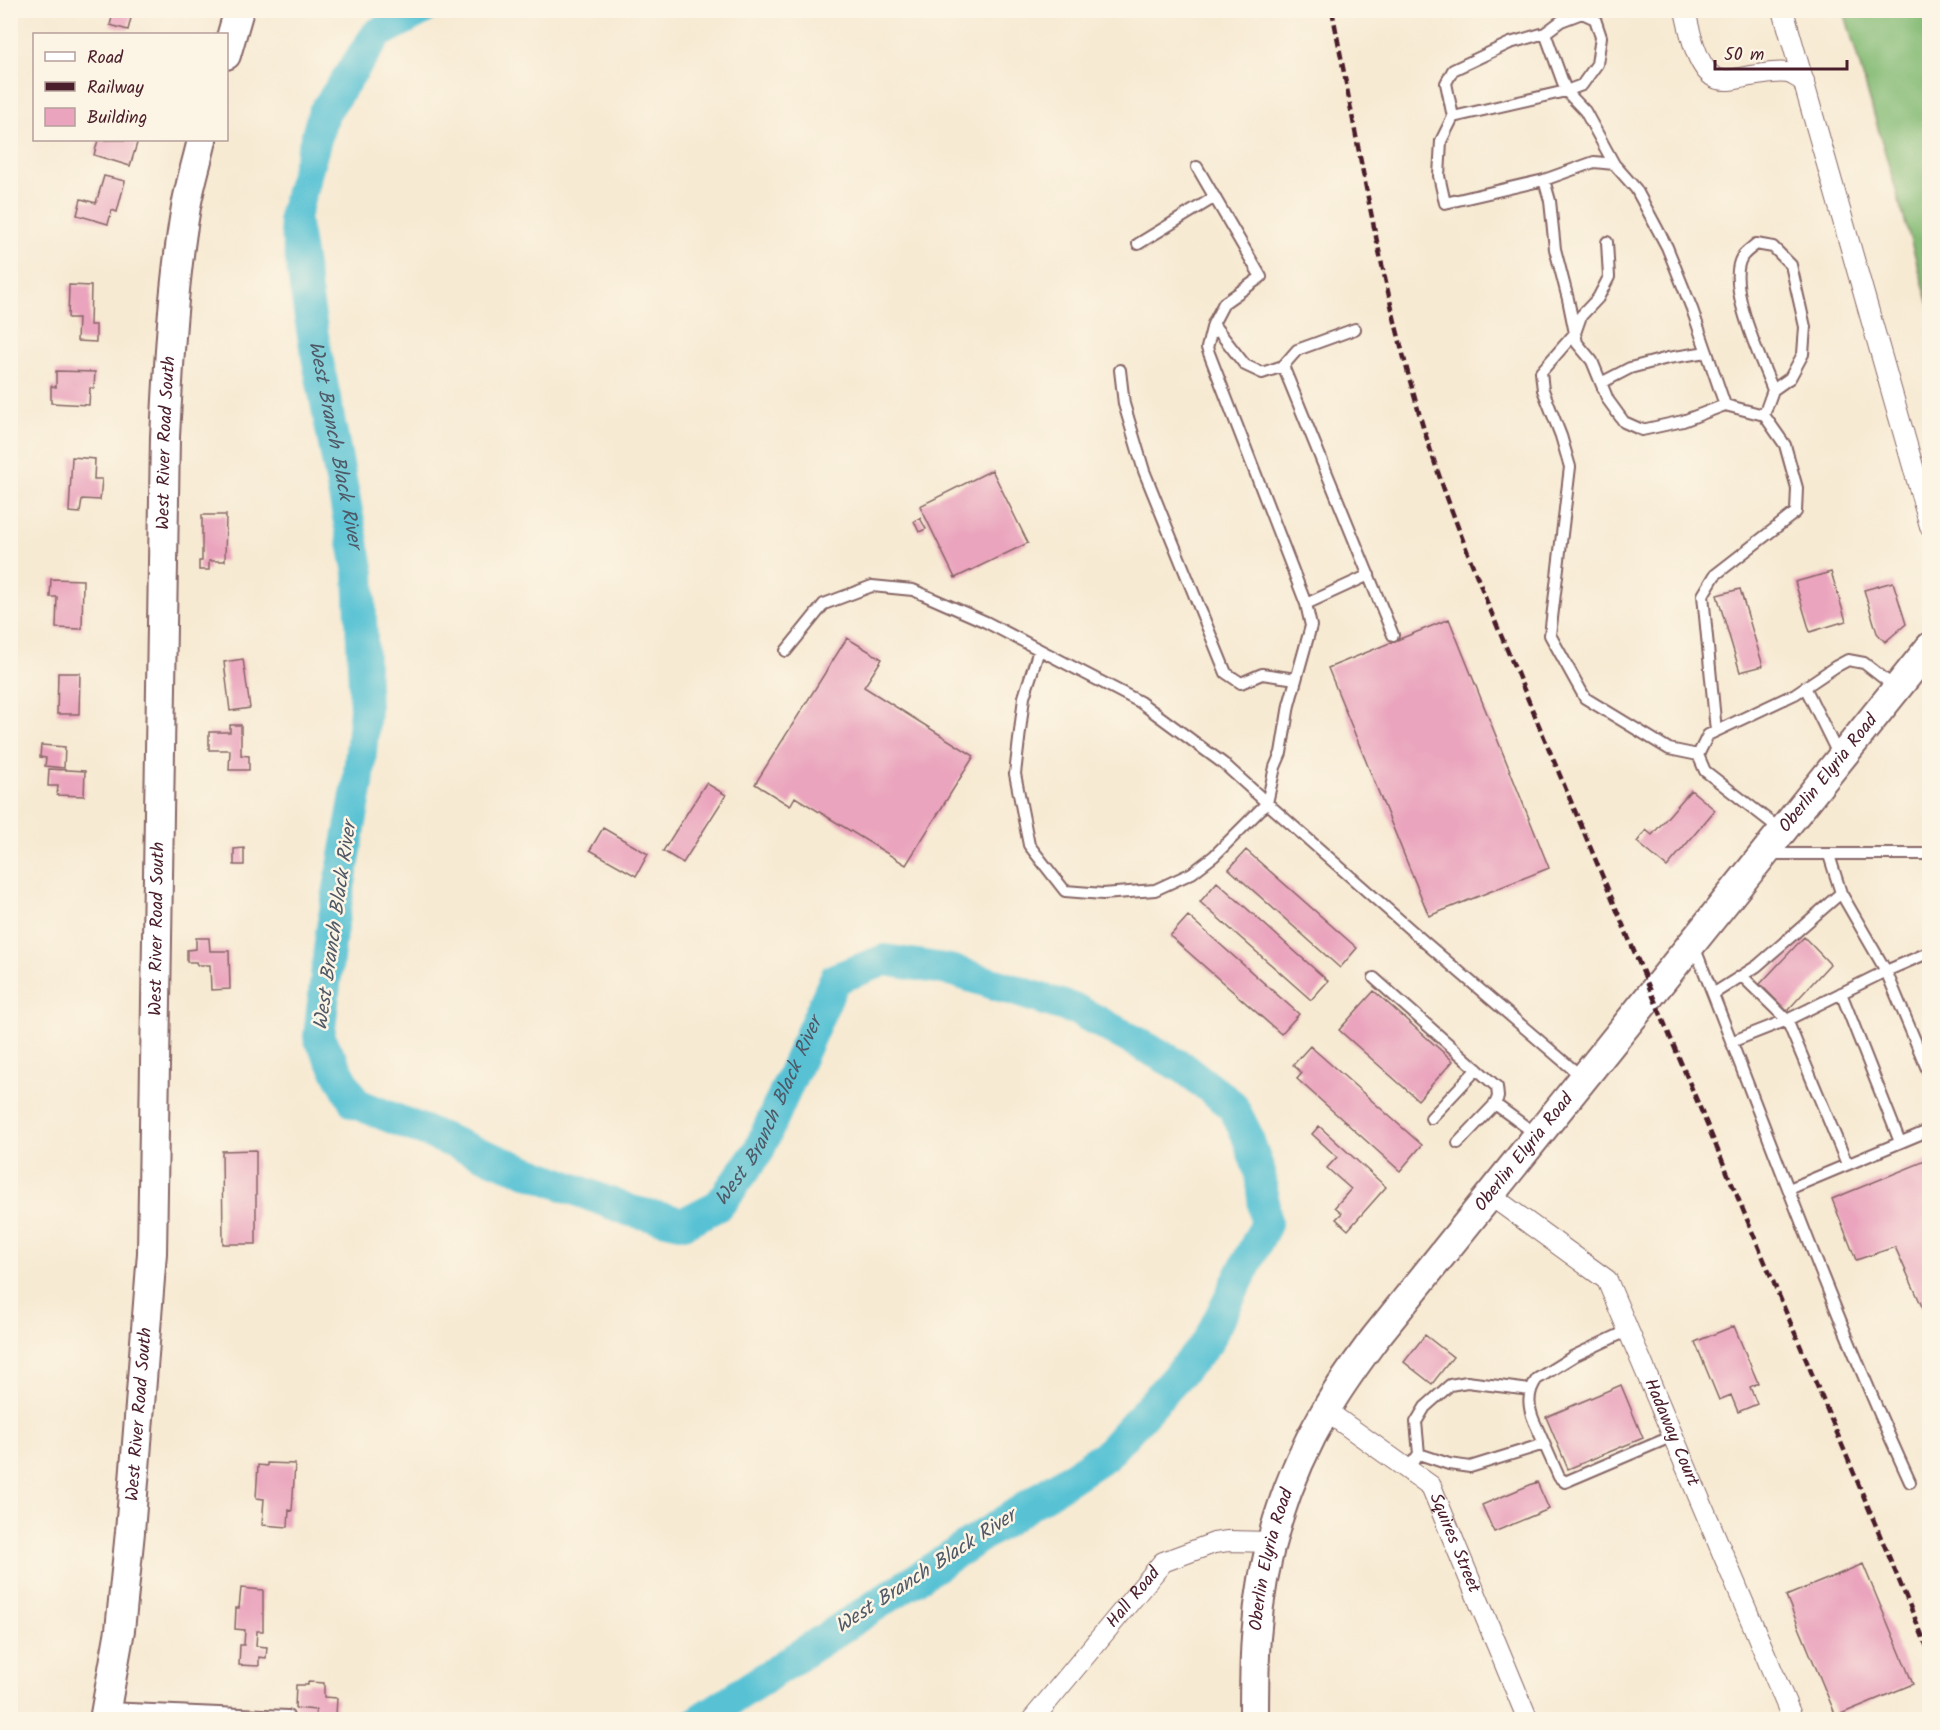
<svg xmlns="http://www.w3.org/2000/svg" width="1940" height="1730" font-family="Kalam,sans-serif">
<rect width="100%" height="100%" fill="#fcf5e5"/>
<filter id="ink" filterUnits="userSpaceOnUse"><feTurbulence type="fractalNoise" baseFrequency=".0167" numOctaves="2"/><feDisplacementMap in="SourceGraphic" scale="12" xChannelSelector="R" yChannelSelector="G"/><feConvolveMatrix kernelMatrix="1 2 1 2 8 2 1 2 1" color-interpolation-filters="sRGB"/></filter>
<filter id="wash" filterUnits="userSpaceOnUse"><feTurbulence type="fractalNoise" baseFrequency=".008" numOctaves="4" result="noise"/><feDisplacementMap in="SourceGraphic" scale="24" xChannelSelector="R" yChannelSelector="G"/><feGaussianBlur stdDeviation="1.35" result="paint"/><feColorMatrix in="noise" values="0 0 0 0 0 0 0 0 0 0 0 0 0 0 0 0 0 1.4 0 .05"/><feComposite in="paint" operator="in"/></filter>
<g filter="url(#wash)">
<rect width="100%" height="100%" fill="#f7ead3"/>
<!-- forest -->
<path fill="#86bc77" stroke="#686e51" stroke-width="1.5" d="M1844 11H1929V304Z"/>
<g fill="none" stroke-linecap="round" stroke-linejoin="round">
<!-- river -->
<path stroke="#58c2d4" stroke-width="32" id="s1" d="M422 10 377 34 323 114 294 217 313 336 359 573 365 709 358 784 331 933 319 1037 355 1103 474 1151 631 1211 684 1223 719 1205 758 1152 835 979 885 960 950 970 1077 1010 1184 1068 1232 1105 1246 1133 1260 1173 1266 1224 1207 1343 1107 1454 700 1720"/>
</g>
<g id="blocks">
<!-- building -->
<path fill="#eaa4bd" d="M114 10H133L128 30 110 25Z
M98 140H138L130 166 94 155Z
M104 176 125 181 117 212 112 210 108 224 77 215 81 199 96 203Z
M69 285 91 286 90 325H96V342L77 341 78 318H68Z
M56 371 95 372 94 388H90L89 405 51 403V386L56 387Z
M72 457 95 459 94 479H102L100 500 82 499 80 513 69 512Z
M992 470 1028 543 955 578 920 506Z
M202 515H226L225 561H209V570H199V561H202Z
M920 518 926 529 919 532 914 521Z
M1831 572 1846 621 1810 632 1795 582Z
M51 579 83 580 82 629 56 628 57 597H50Z
M1893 582 1906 624 1885 642 1877 633 1864 590Z
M1740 589 1763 666 1740 672 1717 595Z
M1449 619 1549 868 1429 916 1328 668Z
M847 638 882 659 864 687 974 756 906 865 795 797 790 806 755 784Z
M243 659 250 708 230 711 224 662Z
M58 673H80L79 714H57Z
M230 725H241V755L249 756V770H229L230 750H209V732H230Z
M41 745 65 747 64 768 45 766 46 758 40 757Z
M49 769 85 771 84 796 57 795 58 786H48Z
M706 783 726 795 683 863 663 851Z
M1691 790 1715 810 1667 867 1637 842 1646 830 1652 835Z
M603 828 648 854 636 876 590 850Z
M244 848V865H234V849Z
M1246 850 1357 948 1340 968 1229 869Z
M1217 882 1328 981 1311 1000 1200 902Z
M1188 916 1299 1014 1281 1034 1170 936Z
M1804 937 1830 964 1787 1011 1760 984Z
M196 938H209L210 951H229L230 989 211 990 210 965H197L196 962H187V950L196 949Z
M1374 991 1453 1061 1418 1100 1339 1030Z
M1310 1046 1422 1145 1400 1171 1297 1079 1302 1073 1293 1065Z
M1319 1126 1386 1187 1348 1230 1336 1219 1342 1213 1335 1207 1351 1189 1327 1168 1337 1157 1312 1134Z
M256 1150V1244H223L222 1151Z
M1930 1159V1324L1895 1247 1856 1260 1832 1199Z
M1734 1326 1758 1383 1750 1387 1757 1404 1738 1412 1731 1395 1719 1400 1695 1342Z
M1425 1335 1453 1357 1432 1384 1404 1362Z
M1621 1385 1643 1438 1568 1469 1546 1417Z
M267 1463 295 1464 292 1511 289 1510 288 1527 262 1525 264 1499 256 1498 258 1465 267 1466Z
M1537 1482 1549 1509 1494 1532 1482 1505Z
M1863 1564 1913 1684 1836 1716 1786 1596Z
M241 1588 263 1590V1631H257L256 1646 267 1647 266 1658 259 1657V1666L239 1665 240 1645H244L245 1630 235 1629 236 1608H239Z
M308 1682 324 1683V1697L337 1698 336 1715H348V1720H316V1710L295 1708 296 1685H308Z"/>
</g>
</g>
<g filter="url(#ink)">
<use href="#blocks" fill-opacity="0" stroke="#876666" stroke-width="1.5"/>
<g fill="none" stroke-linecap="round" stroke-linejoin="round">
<!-- lane casing -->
<g stroke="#876666" stroke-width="14">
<path id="lane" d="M1453 117 1566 91 1582 85 1597 64 1601 37 1595 19 1582 13 1561 21 1545 33
M1197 167 1261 277 1224 303 1213 324 1207 348 1306 604 1311 626 1289 705 1281 753 1275 767 1267 803 1428 945 1583 1078
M1544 180 1445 203 1439 176 1441 141 1453 117 1446 83 1453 70 1510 43 1545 33 1566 91 1585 111 1614 164
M1607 242 1609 277 1598 298 1581 316 1575 333 1541 372 1543 390 1561 436 1570 467 1550 635 1585 698 1669 749 1698 755
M1138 244 1215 197
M1213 324 1245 365 1262 373 1283 366 1297 350 1355 329
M1283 366 1393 635
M1120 370 1124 404 1144 471 1226 673 1241 683 1262 674 1296 679
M1601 383 1630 368 1668 358 1707 352
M1764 415 1773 390 1790 378 1803 354 1805 327 1791 265 1773 247 1756 244C1752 248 1745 252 1742 257 1725 284 1762 362 1773 390
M1306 604 1369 575
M786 651 824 604 872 586 913 590 986 622 1140 702 1224 764 1267 803 1214 856 1192 873 1155 890 1103 894 1065 891 1029 845 1015 774 1024 697 1039 650
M1805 687 1839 756
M1716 731 1703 595 1715 575 1796 512 1797 488 1785 445 1764 415 1725 405 1683 421 1642 430 1624 422 1608 400 1592 361 1577 343 1568 299 1555 249 1550 201 1544 180 1594 162 1614 164 1636 189 1667 247 1692 309 1725 405
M1781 830 1705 771 1698 755 1708 735 1795 694 1835 667 1848 660 1864 663 1896 688
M1768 854H1930
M1841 893 1886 971 1930 1076
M1694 946C1765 1125 1830 1307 1910 1482
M1742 976 1787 1020 1847 1164
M1374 978 1497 1087 1498 1097 1495 1104 1537 1135
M1841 993 1900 1142
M1713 994 1757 966 1841 893 1829 855
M1731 1042 1787 1020 1886 971 1930 952
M1431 1118 1477 1069
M1458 1143 1495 1104
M1789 1189 1930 1130
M1629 1330 1574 1356 1537 1379C1527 1392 1528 1407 1534 1421L1559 1477 1565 1482 1673 1436
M1419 1454 1449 1464 1470 1467 1544 1444
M1407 1469 1419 1454 1416 1422 1425 1407 1450 1385 1467 1382 1530 1390
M108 1708 288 1716"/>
</g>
<!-- street casing -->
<g stroke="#876666" stroke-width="22">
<g id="street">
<path d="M1685 10C1689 29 1697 72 1718 79 1728 82 1740 78 1750 76 1762 75 1775 71 1787 73 1793 74 1799 79 1804 81"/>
<path d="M1783 10 1930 526"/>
<path id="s2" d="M1490 1195 1607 1280 1793 1720"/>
<path id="s3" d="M1325 1410 1431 1486 1528 1720"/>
<path id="s4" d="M1032 1720 1163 1562 1214 1543 1228 1541 1272 1542"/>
</g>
</g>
<!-- secondary casing -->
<g stroke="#876666" stroke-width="32">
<g id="secondary">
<path d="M226 55 239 10"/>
<path id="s5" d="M104 1720 120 1630 130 1532 152 1253 165 437C169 360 173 283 186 207 190 184 197 162 202 140"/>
<path id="s6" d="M1254 1720C1254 1692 1254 1664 1256 1637 1261 1558 1286 1478 1326 1410 1340 1385 1358 1361 1375 1338L1930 647"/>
</g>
</g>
<!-- lane -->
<use href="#lane" stroke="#fff" stroke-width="10"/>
<!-- street -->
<use href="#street" stroke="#fff" stroke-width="20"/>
<!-- secondary -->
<use href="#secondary" stroke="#fff" stroke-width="28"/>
<!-- rail -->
<path stroke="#4a1f2b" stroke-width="4.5" stroke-dasharray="9 4.5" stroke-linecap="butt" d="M1332 10C1359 149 1382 288 1422 423 1440 483 1464 543 1487 602L1930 1654"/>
</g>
</g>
<g text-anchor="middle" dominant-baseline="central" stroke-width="5" stroke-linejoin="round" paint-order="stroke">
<!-- street labels -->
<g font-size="18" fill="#4a1f2b" stroke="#fcf5e5">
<text stroke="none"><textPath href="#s5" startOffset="1280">West River Road South</textPath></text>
<text stroke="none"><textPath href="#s6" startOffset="1134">Oberlin Elyria Road</textPath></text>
<text stroke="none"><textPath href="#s5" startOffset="794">West River Road South</textPath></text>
<text stroke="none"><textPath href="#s6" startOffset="648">Oberlin Elyria Road</textPath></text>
<text stroke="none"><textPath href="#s5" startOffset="308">West River Road South</textPath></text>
<text stroke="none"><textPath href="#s2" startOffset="310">Hadaway Court</textPath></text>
<text stroke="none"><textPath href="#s3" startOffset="192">Squires Street</textPath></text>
<text stroke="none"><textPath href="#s6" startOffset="162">Oberlin Elyria Road</textPath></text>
<text stroke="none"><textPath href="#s4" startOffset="159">Hall Road</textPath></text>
</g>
<!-- water labels -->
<g font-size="20" font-style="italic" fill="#4f5866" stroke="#fcf5e5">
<text stroke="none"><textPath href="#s1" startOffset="486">West Branch Black River</textPath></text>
<text transform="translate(336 926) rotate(-82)">West Branch Black River</text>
<text stroke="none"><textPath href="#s1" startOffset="1656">West Branch Black River</textPath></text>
<text transform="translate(926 1572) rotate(-33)">West Branch Black River</text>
</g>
</g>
<!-- margin -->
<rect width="1940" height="1730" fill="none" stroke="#fcf5e5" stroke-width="36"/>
<!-- legend -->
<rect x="33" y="33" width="195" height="108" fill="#fcf5e5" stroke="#b59f9b" stroke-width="1.5"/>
<rect x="45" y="52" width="30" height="9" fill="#ffffff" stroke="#b59f9b" stroke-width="1.5"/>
<text x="87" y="63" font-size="18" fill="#4a1f2b">Road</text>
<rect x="45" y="82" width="30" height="9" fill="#4a1f2b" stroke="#b59f9b" stroke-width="1.5"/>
<text x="87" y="93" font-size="18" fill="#4a1f2b">Railway</text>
<rect x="45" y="108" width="30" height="18" fill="#eaa4bd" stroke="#b59f9b" stroke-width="1.5"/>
<text x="87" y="123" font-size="18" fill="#4a1f2b">Building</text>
<!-- scale -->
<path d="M1715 60v9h132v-9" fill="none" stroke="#4a1f2b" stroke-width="3"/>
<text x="1724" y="60" font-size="18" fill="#4a1f2b" stroke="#fcf5e5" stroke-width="4.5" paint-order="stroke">50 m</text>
</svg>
